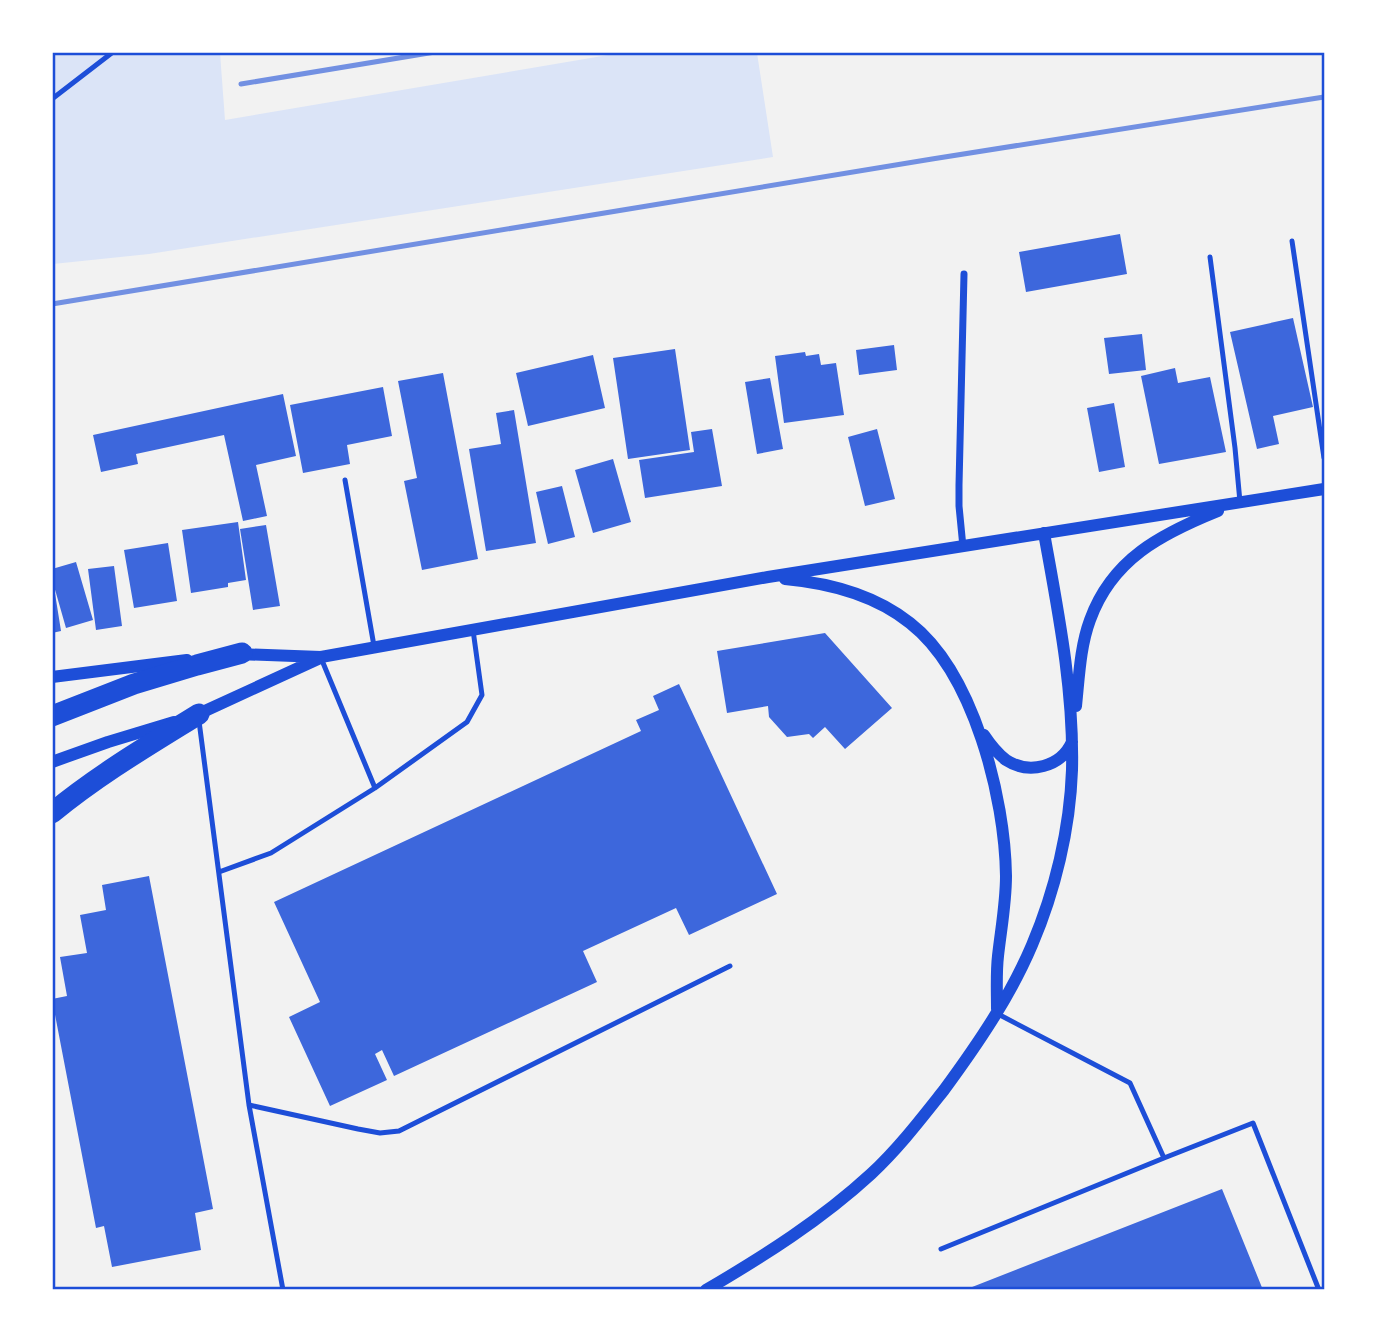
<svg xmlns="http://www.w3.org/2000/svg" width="1377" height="1342" font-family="'Public Sans',sans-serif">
<rect width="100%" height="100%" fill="#f2f2f2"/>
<!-- green -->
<path fill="#dbe4f7" d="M52 53H220L225 120 620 53H757L773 157 149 254 53 264Z"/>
<!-- building -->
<path fill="#3d67dc" d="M1120 234 1127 274 1026 292 1019 252Z
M1293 318 1313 407 1273 416 1279 444 1257 449 1230 332Z
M1142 334 1146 370 1109 374 1104 338Z
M894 345 897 370 859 375 856 350Z
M675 349 690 450 628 459 613 358Z
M805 352 806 356 819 354 821 365 836 363 844 415 784 423 775 356Z
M593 355 605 408 528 426 516 373Z
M1175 368 1178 383 1210 377 1226 452 1159 464 1141 376Z
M443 373 478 559 422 570 404 481 417 478 398 381Z
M770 378 783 449 757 454 745 382Z
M383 387 392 436 347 445 350 464 303 473 290 405Z
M283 394 296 456 256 465 267 516 243 521 224 435 136 454 138 464 101 472 93 435Z
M1114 403 1125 467 1099 472 1087 408Z
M514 410 536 543 486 551 469 449 501 444 496 413Z
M712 429 722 486 645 498 639 460 694 452 691 432Z
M877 429 895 499 865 506 848 437Z
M613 459 631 522 593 533 575 470Z
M562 486 575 537 548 544 536 492Z
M238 522 246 580 228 583V587L191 593 182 530Z
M266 525 280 606 253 610 240 529Z
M168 543 177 601 134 608 124 550Z
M76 562 93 620 66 628 52 579V569Z
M114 566 122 626 96 630 88 569Z
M52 587H54L61 631 52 633Z
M825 633 892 708 845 749 825 727 813 738 809 734 787 737 769 717 768 706 727 713 717 651Z
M679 684 777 894 689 935 676 908 583 951 597 982 394 1076 382 1050 375 1054 387 1080 330 1106 289 1017 320 1002 274 902 641 731 636 720 659 710 653 696Z
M149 876 213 1209 195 1213 201 1250 112 1267 104 1226 96 1228 52 999 67 996 60 957 87 953 80 915 106 910 102 885Z
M1222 1189 1263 1290H967V1289Z"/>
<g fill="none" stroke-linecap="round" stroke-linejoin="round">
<!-- service -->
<path stroke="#1d4ed8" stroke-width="5" d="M52 99 113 52
M1292 241 1324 458
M1210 257 1235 448 1240 502
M345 480 374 646
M321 658 375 788 467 722 482 695 473 630
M199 721 249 1105 283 1290
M219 872 271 853 375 788
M996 1013 1130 1083 1164 1158 1253 1123 1319 1290
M249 1105 358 1129 380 1133 399 1131 730 966
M941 1249 1164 1158"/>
<!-- minor -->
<path stroke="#1d4ed8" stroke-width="7" d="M963 547 959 506V485L964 274"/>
<!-- tertiary -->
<path stroke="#1d4ed8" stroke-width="12" d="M785 579C829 583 875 595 910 623 974 673 1005 798 1006 876 1006 903 1001 929 998 956 996 973 997 991 997 1009
M237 654 321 657 768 577 1324 489
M52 677 187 660
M1076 706C1079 678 1080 647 1090 620 1112 559 1161 534 1218 511
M194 716 318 659
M984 735C990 744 997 753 1006 760 1029 775 1061 767 1072 742
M52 762 108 742 174 722
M706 1290C764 1256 821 1220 871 1174 898 1149 921 1119 944 1090 977 1045 1010 997 1032 945 1055 891 1070 829 1072 770 1074 690 1058 611 1044 533"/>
<!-- motorway -->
<path stroke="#1d4ed8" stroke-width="21" d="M52 716 134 684 197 665 242 653
M52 813C98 775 149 745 199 714"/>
<!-- rail -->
<path stroke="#7290e2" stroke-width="5" d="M241 84 435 52
M52 304 932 159 1324 97"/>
</g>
<!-- border -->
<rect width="1377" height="1342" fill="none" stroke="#ffffff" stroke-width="108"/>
<rect x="54" y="54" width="1269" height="1234" fill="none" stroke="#1d4ed8" stroke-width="2.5"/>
</svg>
